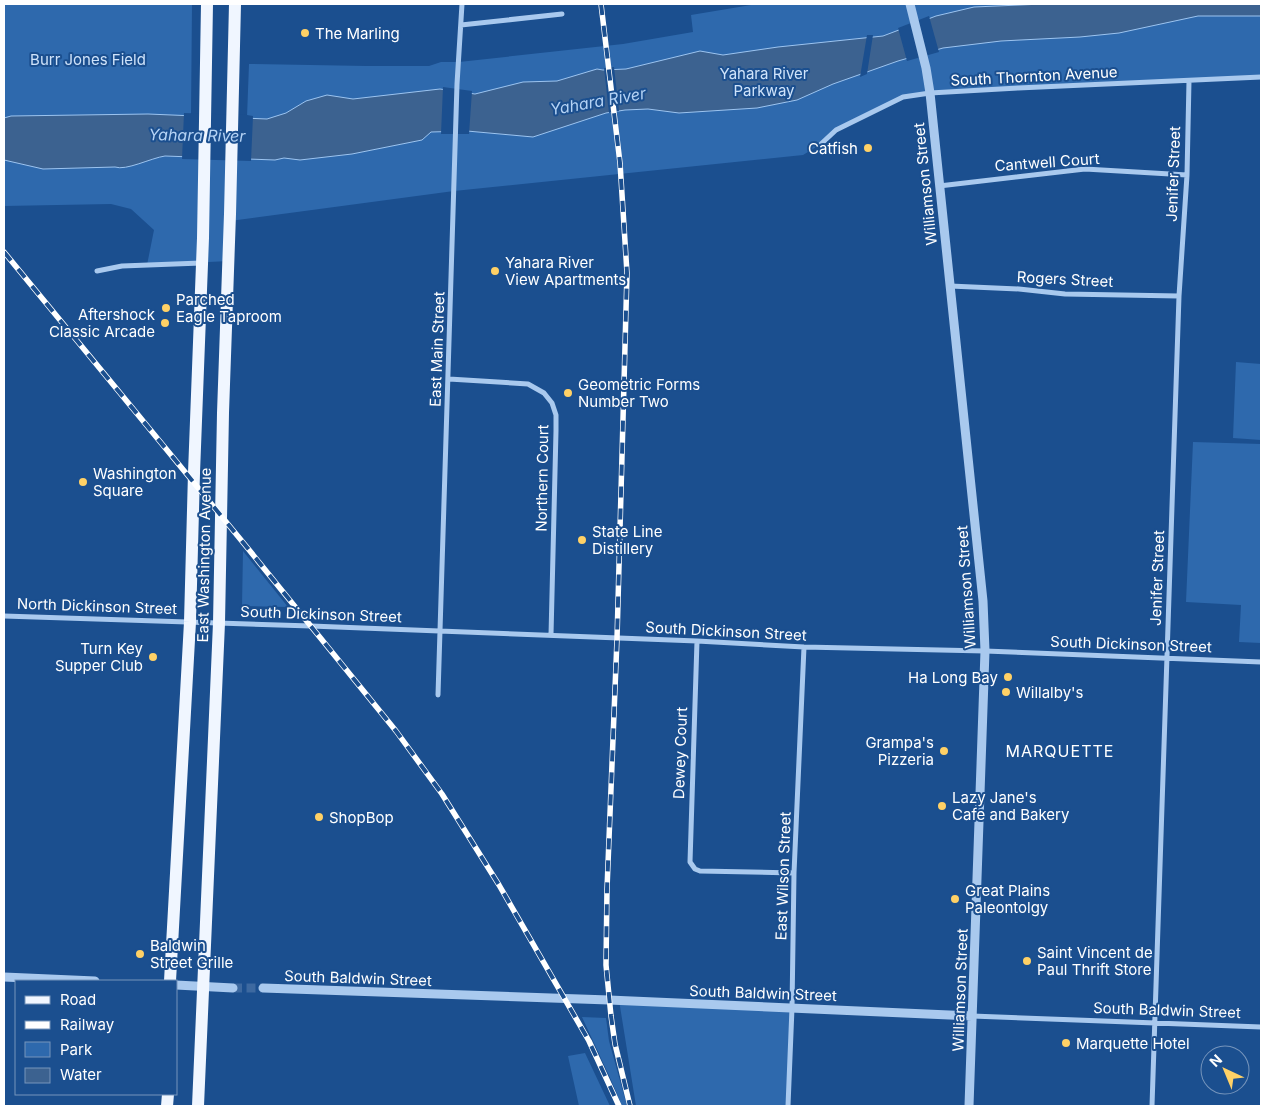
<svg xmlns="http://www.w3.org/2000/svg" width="1265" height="1110" font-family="Inter,sans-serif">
<rect width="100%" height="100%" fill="#1b4f8f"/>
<!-- green -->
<path fill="#2e69ad" d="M4 4H192L191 115 247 117 249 64 367 66H429L441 62H459L623 44 693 32 691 15 757 4H1261V77L1018 88 904 97 836 130 821 144 803 155 454 191 230 221 229 261 147 265 154 230 131 209 111 204 4 206Z
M1236 362 1261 364V440L1233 438Z
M1193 442 1261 444V643L1239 642 1241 605 1186 602Z
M243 551 288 607 242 606Z
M619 1000 792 1008 788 1106H636Z
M582 1017 606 1018 609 1041 627 1106H622L611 1080Z
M585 1053 610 1106H579L568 1056Z"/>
<!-- water -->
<path fill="#3c6290" stroke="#9cc4f0" d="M1043 4H1261V16H1198L1119 33 1080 37 1001 41 943 48 898 61 833 84 797 100 757 108 679 113 648 109 625 110 606 113 533 137 467 131 431 132 422 140 352 154 300 160 284 158 275 160 165 156C151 158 126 171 115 167L43 169 4 160V118L11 116 148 114 267 119 286 113 306 101 327 95 353 99 440 89 475 94 523 82 557 81 597 69 603 70 626 69 700 51 723 55 778 47 883 36 936 16 974 7Z"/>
<!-- pier -->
<path fill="#1b4f8f" d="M929 16 939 52 907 61 898 28Z
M867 35H873L867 74 860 77Z
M614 67 619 111 609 113 604 68Z
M443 87 472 91 469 134H441Z
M184 113 247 115 253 116 251 161 182 159Z"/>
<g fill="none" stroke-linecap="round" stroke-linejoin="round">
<!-- tertiary-tunnel -->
<path stroke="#3d69a0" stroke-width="9" stroke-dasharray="9 4.5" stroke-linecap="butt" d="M233 988H263"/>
<!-- minor -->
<path stroke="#a9c9ee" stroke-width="5" d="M461 25 562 14
M821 144 836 130 903 97 930 93 1018 88 1261 77
M939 186 1085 169 1187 175
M97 271 122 266 201 263
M950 286 1019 289 1065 294 1179 296
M449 379 528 384 544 393 552 403 556 415V431L551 635
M4 616 311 626 697 641 804 647 985 651 1261 662
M697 641 690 862 695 869 700 871 794 873
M438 695 457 84 462 4
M972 1016 1261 1027
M788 1106 792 1008 794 873 804 647
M1152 1106 1179 296 1187 175 1189 81"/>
<!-- tertiary -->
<path stroke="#a9c9ee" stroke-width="9" d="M910 4 926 68 930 93 983 601 985 651 969 1106
M4 977 95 981
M176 985 233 988
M263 988 609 1000 972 1016"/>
<!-- primary -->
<path stroke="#f0f6ff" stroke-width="12" d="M170 981 190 622 194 473 203 238 207 4
M167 1106 168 1094
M198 1106 219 623 223 413 230 214 235 4"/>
<!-- rail casing -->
<g stroke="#fff" stroke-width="5.5">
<path id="rail" d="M601 4 620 163 627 273 617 639 607 889 606 965 611 1016 615 1044 630 1106
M4 252 241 540 396 731 442 794 499 885 589 1041 619 1106"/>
</g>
<!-- rail -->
<use href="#rail" stroke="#1b4f8f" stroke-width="4" stroke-dasharray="11" stroke-linecap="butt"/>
</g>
<!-- markers -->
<g fill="#ffd166" stroke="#1b4f8f" stroke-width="2">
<circle cx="305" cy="33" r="5"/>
<circle cx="868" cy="148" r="5"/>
<circle cx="495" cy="271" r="5"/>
<circle cx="166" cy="308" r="5"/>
<circle cx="165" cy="323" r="5"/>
<circle cx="568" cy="393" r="5"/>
<circle cx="83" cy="482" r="5"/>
<circle cx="582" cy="540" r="5"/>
<circle cx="153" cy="657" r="5"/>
<circle cx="1008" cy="677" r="5"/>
<circle cx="1006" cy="692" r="5"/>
<circle cx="944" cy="751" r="5"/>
<circle cx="942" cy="806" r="5"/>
<circle cx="319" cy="817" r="5"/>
<circle cx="955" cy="899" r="5"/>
<circle cx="140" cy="954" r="5"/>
<circle cx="1027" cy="961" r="5"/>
<circle cx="1066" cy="1043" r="5"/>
</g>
<g text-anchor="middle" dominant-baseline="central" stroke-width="4" stroke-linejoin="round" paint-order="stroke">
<!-- poi labels -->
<g font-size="15" fill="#fff" stroke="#1b4f8f" text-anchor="start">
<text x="315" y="33">The Marling</text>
<text x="858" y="148" text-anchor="end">Catfish</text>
<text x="505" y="262">Yahara River<tspan x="505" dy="17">View Apartments</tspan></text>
<text x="176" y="299">Parched<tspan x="176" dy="17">Eagle Taproom</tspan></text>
<text x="155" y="314" text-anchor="end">Aftershock<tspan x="155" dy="17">Classic Arcade</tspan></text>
<text x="578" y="384">Geometric Forms<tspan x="578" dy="17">Number Two</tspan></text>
<text x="93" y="473">Washington<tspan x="93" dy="17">Square</tspan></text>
<text x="592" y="531">State Line<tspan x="592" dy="17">Distillery</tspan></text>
<text x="143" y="648" text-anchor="end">Turn Key<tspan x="143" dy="17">Supper Club</tspan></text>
<text x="998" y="677" text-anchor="end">Ha Long Bay</text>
<text x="1016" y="692">Willalby's</text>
<text x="934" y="742" text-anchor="end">Grampa's<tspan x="934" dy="17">Pizzeria</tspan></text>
<text x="952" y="797">Lazy Jane's<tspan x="952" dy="17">Cafe and Bakery</tspan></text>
<text x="329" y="817">ShopBop</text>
<text x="965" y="890">Great Plains<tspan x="965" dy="17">Paleontolgy</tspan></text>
<text x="150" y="945">Baldwin<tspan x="150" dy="17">Street Grille</tspan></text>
<text x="1037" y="952">Saint Vincent de<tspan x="1037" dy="17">Paul Thrift Store</tspan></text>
<text x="1076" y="1043">Marquette Hotel</text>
</g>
<!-- park labels -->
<g font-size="15" fill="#cfe3fa" stroke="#1b4f8f">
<text x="88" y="59">Burr Jones Field</text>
<text x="764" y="73">Yahara River<tspan x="764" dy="17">Parkway</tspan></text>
</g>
<!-- street labels -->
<g font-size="15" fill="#fff" stroke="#1b4f8f">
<text transform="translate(1034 76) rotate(-3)">South Thornton Avenue</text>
<text transform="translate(1047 162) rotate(-4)">Cantwell Court</text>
<text transform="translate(1173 174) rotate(-88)">Jenifer Street</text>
<text transform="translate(925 184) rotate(-96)">Williamson Street</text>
<text transform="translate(1065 279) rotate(3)">Rogers Street</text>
<text transform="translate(437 349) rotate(-88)">East Main Street</text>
<text transform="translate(542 478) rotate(-89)">Northern Court</text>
<text transform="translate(204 555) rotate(-89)">East Washington Avenue</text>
<text transform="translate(1157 578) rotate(-88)">Jenifer Street</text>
<text transform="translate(966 587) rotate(-94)">Williamson Street</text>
<text transform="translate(97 606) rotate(2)">North Dickinson Street</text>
<text transform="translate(321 614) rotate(2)">South Dickinson Street</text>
<text transform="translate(726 631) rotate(3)">South Dickinson Street</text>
<text transform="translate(1131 644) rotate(2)">South Dickinson Street</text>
<text transform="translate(680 753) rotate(-88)">Dewey Court</text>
<text transform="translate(783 876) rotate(-88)">East Wilson Street</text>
<text transform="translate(358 978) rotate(2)">South Baldwin Street</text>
<text transform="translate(960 990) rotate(-88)">Williamson Street</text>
<text transform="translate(763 993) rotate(2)">South Baldwin Street</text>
<text transform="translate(1167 1010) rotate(2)">South Baldwin Street</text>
</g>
<!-- water labels -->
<g font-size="16" font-style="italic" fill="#b5d3f5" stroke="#1b4f8f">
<text transform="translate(598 101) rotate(-10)">Yahara River</text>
<text transform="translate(197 135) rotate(1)">Yahara River</text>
</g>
<!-- neighbourhood labels -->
<g font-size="16" letter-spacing="1" fill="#fff" stroke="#1b4f8f">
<text x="1060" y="751">MARQUETTE</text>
</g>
</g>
<!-- border -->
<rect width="1265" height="1110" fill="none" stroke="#ffffff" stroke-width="10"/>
<!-- legend -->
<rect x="15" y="980" width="162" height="115" fill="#1b4f8f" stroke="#7695bc"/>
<rect x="25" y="996" width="25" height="8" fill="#f0f6ff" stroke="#7695bc"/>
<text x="60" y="1005" font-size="15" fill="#ffffff">Road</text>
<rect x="25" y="1021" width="25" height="8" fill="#ffffff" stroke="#7695bc"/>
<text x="60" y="1030" font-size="15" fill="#ffffff">Railway</text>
<rect x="25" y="1042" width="25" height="15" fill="#2e69ad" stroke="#7695bc"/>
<text x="60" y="1055" font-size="15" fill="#ffffff">Park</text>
<rect x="25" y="1068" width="25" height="15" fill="#3c6290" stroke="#7695bc"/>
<text x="60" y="1080" font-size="15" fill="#ffffff">Water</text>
<!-- north arrow -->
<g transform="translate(1225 1070) rotate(316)"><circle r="24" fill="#1b4f8f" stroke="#7695bc"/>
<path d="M0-4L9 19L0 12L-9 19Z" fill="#ffd166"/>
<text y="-8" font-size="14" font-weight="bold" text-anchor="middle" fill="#ffffff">N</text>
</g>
</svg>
